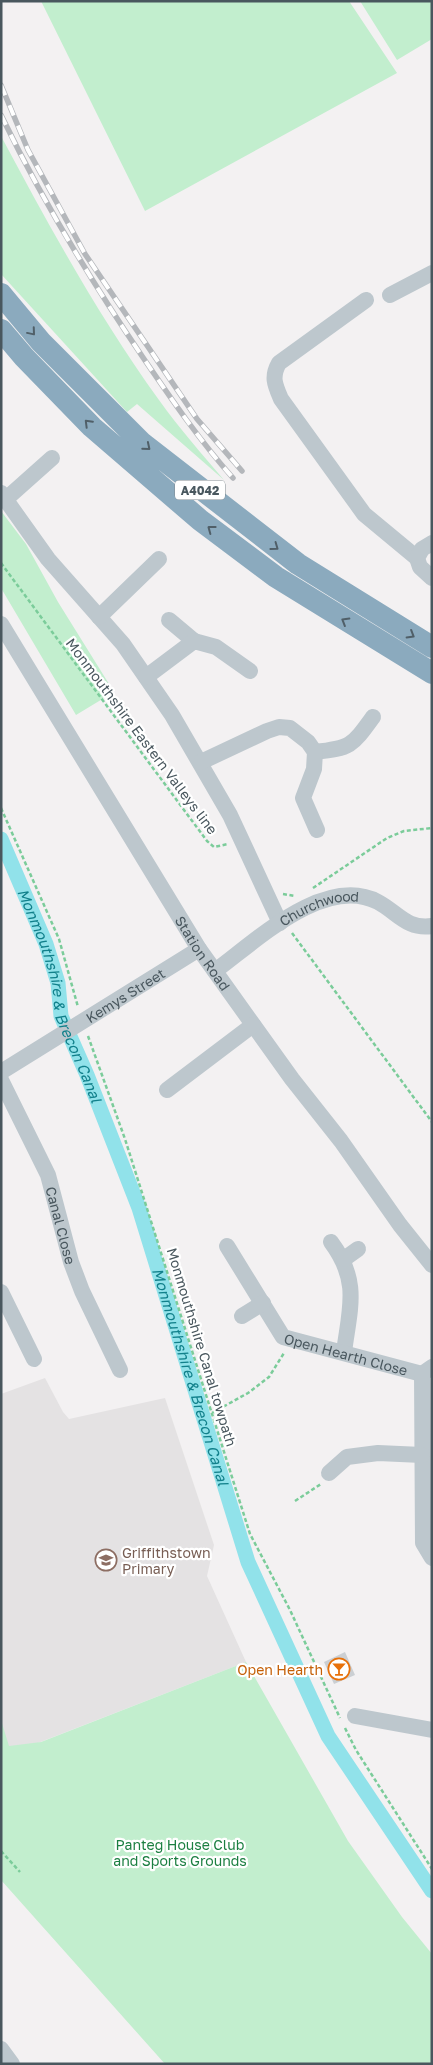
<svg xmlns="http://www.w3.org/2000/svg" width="433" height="2065" font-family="'Golos Text',sans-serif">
<rect width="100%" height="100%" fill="#f3f1f2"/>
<!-- education -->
<path fill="#e4e2e3" d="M45 1378 63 1412 69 1419 165 1398 214 1545 207 1576 246 1662 7 1755 1 1740V1394Z"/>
<!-- green -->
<path fill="#c2eece" d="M41 1H349L397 73 145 211Z
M360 1H432V39L397 60Z
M1 136C49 226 99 317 159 400 179 428 202 454 224 480L137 404 127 412 1 274Z
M1 511 26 544 58 602 114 692 76 715 1 588Z
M246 1662 348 1841 402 1917 432 1954V2064H165L1 1880V1720L9 1746 41 1742Z"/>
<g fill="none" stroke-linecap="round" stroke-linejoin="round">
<!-- canal -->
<path stroke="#91e2ea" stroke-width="15" id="s1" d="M1 839 46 944 58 983 61 1016 87 1075 139 1208 248 1562 328 1736 432 1891"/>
</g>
<!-- building -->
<path fill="#cbcfd3" d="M345 1652 355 1675 334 1684 324 1662Z"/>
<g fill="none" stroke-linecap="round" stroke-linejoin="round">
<!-- path -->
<path stroke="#7bcc9a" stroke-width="2.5" stroke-dasharray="4 2.5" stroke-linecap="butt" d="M1 563 207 841 214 847 228 844
M1 808 59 939 78 1007
M313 888 387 838 404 831 432 828
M283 894 295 896
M292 933 432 1122
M88 1036 125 1139 250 1534 290 1610 340 1718
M212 1413 248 1393 269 1377 284 1353
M295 1501 321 1484
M345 1728 356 1750 432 1869
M1 1851 20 1872"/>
<!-- minor -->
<g stroke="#bdc7cd" stroke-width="16">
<path d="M390 295 432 273"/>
<path d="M366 300 279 363C271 377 275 385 281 399L364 514 417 558"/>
<path d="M1 493 48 559 123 644 172 715 230 815 280 923"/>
<path d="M6 499 52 458"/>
<path d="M432 543 422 549 417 558 420 567 432 578"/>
<path d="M99 617 159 559"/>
<path d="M169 620 194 641"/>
<path id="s2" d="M1 624 199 949 292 1079 341 1141 400 1225 432 1265"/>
<path d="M146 677 194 641 216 647 250 671"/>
<path d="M315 752C351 748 352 746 373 717"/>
<path d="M201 762 267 731 279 727 290 728 308 742 315 752 314 769 303 798 317 830"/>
<path id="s3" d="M215 971C256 941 325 874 378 902 397 912 407 930 432 926"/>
<path id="s4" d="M1 1072 199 949"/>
<path id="s5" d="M1 1080 48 1175 71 1262 82 1291 120 1370"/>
<path d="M167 1090 253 1025"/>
<path d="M331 1242C360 1281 350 1307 344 1352"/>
<path id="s6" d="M227 1246 283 1337 422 1374"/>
<path d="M344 1259 358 1249"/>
<path d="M1 1292 34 1359"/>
<path d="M242 1316 263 1303"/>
<path d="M432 1367 422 1374 423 1543 432 1558"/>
<path d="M329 1473 347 1457 378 1453 422 1455"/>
<path d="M355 1716 432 1730"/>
<path d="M1 2049 12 2064"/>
</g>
<!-- highway -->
<path stroke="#8baabe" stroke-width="22" d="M1 294 41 342 142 443 298 564 432 647
M1 330 24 357 92 427 200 520 276 577 432 673"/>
<!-- rail casing -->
<g stroke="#b4b7bb" stroke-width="5.5">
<path id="rail" d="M1 85 28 150 85 254 197 419 242 471
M1 115C42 200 91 281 144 359 172 400 200 441 233 478"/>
</g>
<!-- rail -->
<use href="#rail" stroke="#fff" stroke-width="4" stroke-dasharray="11" stroke-linecap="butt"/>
</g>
<!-- one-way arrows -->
<defs><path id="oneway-chevron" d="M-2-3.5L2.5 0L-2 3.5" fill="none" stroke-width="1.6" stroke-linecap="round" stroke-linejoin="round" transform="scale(1.25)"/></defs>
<g stroke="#505f68">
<use href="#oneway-chevron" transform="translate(32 332) rotate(50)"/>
<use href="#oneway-chevron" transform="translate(88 423) rotate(-135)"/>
<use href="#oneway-chevron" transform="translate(147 447) rotate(40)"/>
<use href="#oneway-chevron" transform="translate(211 529) rotate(-143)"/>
<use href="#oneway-chevron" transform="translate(275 547) rotate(36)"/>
<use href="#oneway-chevron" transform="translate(345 621) rotate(-149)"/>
<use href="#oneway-chevron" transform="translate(411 635) rotate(31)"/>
</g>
<!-- icons -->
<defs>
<g id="school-ring" transform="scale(1.125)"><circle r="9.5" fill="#fff" stroke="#8d6e63" stroke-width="1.5"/><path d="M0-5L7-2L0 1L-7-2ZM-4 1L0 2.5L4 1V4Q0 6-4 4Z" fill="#8d6e63"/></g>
<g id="bar-ring" transform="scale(1.125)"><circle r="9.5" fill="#fff" stroke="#e8710a" stroke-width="1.5"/><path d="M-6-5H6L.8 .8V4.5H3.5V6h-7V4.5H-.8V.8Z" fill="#e8710a"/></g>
</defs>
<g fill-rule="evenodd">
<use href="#school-ring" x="106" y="1560"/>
<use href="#bar-ring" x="339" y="1669"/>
</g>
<g text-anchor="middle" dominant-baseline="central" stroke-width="4.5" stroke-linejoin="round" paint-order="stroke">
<!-- shield labels -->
<rect fill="#fff" stroke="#80898e" stroke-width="1" x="175" y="480.5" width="50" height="19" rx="4"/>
<g font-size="12" font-weight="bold" fill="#49575e">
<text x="200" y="490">A4042</text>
</g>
<!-- street labels -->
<g font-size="14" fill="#49575e" stroke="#fff">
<text transform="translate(142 736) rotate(53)">Monmouthshire Eastern Valleys line</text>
<text stroke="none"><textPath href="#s3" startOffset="124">Churchwood</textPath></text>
<text stroke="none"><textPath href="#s2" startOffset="386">Station Road</textPath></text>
<text stroke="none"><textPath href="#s4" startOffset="146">Kemys Street</textPath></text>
<text stroke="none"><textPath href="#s5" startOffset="158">Canal Close</textPath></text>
<text transform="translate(202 1347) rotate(73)">Monmouthshire Canal towpath</text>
<text stroke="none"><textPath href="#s6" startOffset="172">Open Hearth Close</textPath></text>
</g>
<!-- education labels -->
<g font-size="14" fill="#785e54" stroke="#fff" text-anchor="start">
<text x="122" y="1552">Griffithstown<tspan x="122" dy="16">Primary</tspan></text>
</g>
<!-- food labels -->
<g font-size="14" fill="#c56008" stroke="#fff" text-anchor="end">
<text x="323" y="1669">Open Hearth</text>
</g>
<!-- park labels -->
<g font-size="14" fill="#1b7f41" stroke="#fff">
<text x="180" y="1844">Panteg House Club<tspan x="180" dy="16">and Sports Grounds</tspan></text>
</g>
<!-- water labels -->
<g font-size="15" font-style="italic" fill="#11808b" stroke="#fff">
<text stroke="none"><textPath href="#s1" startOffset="168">Monmouthshire &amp; Brecon Canal</textPath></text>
<text stroke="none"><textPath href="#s1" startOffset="572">Monmouthshire &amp; Brecon Canal</textPath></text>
</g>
</g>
<!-- border -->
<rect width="433" height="2065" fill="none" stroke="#49575e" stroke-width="5"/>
</svg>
